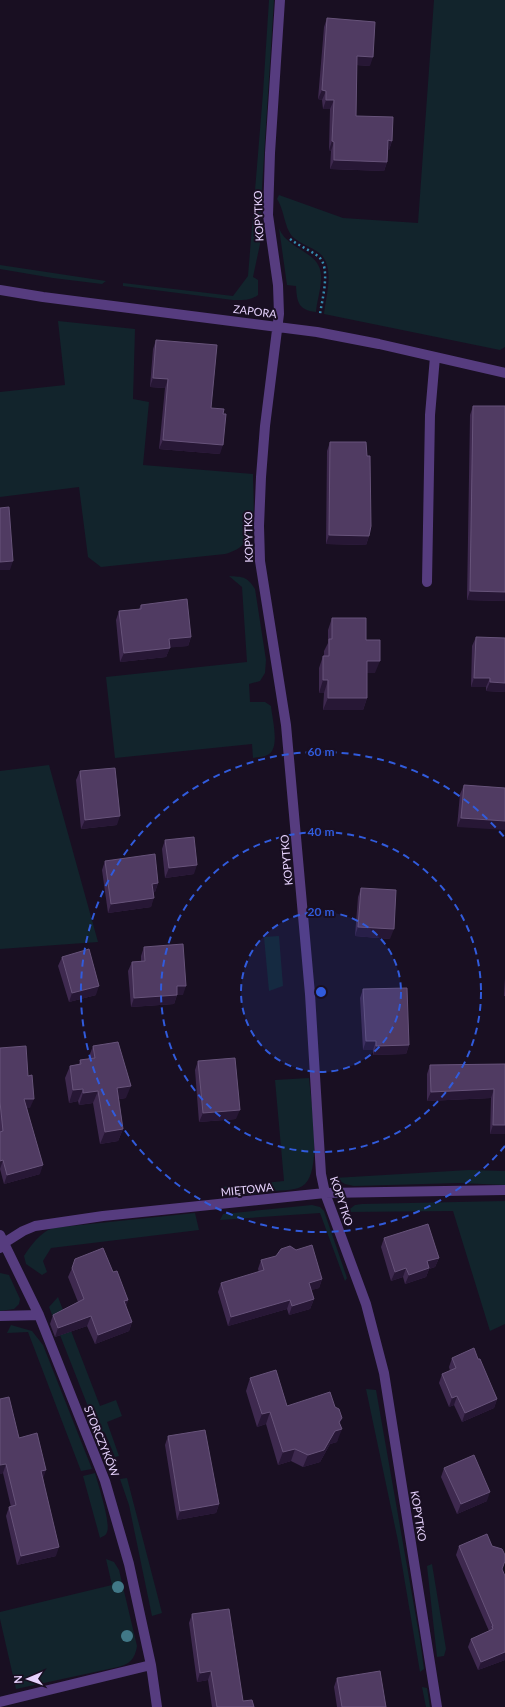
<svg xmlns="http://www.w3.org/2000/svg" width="505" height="1707" font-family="Lato,sans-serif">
<rect width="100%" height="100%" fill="#190f22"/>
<!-- green -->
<path fill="#12242c" d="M269 0H274L261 203 260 244 253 277 258 280V295C250 301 243 300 233 300L123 286V283L233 296 248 276 263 93Z
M434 0H505V347L500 350 324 314C326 295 336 265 318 252 311 247 301 244 294 238 284 229 285 211 277 199L279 195 343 218 418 223Z
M279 228C287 250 320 251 321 275 322 286 317 300 316 312 298 310 297 302 296 286L287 285Z
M0 265 106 281 102 284 53 278 0 269Z
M58 321 135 329 133 399 149 402 143 465 253 474C253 492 257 528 246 541 241 548 233 552 225 554L101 567 88 557 79 487 0 497V392L65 385Z
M229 576C243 577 247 576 255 589L266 660 265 673 260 681 249 684 250 702H265L271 706C272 718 280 747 269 754 265 757 258 757 253 758L252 744 115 758 106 677 247 662 242 587Z
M49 765 98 942 0 949V771Z
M279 936 283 986 269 991 264 937Z
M309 1078C311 1101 322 1168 305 1184 298 1191 283 1190 273 1191 264 1192 244 1196 236 1194 231 1192 226 1189 222 1187L284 1181 275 1080Z
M469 1170 505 1171V1185L459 1183 354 1186 345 1184 334 1178Z
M505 1201V1324L490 1331 453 1211 346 1212 355 1205 362 1204Z
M312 1205 320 1207 324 1211 347 1278 345 1281 320 1213 220 1220 223 1214Z
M195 1213 199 1230 51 1248 43 1261 47 1272 42 1275 26 1264 24 1256C31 1245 40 1233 52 1228Z
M0 1273 9 1275 20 1299 19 1304 14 1309 0 1311Z
M58 1297 100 1406 116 1400 122 1416 107 1422 119 1456 115 1457 105 1433 96 1427 49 1307Z
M11 1325 32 1331 43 1345 92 1469 81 1471 28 1332 7 1333Z
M366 1389 376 1390 420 1640 424 1669 420 1672 398 1541Z
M95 1473C98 1484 111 1523 107 1532 106 1536 103 1536 100 1538L83 1476Z
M127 1478 162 1613 152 1616 129 1505 120 1479Z
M106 1559 114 1562 119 1570 137 1646C135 1659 130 1664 118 1667L16 1689 0 1619V1612L112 1585Z
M432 1564 446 1649 444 1656 437 1657 427 1566Z
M422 1687 427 1688 430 1707H426Z"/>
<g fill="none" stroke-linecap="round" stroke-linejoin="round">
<!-- path -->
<path stroke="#348caf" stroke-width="2.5" stroke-dasharray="2 3" stroke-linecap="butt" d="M290 239C299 246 310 250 319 257 331 268 322 300 320 314"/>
<!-- minor -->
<path stroke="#563c7f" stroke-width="10" d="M280 0 270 153 268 215 278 285 279 314 265 426 261 477 259 526 260 561 286 725 310 994 321 1174 325 1193 366 1304 384 1373 437 1707
M0 290 43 297 317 332 379 344 505 373
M427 582 430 415 435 357
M0 1235 39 1315 105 1481 129 1564 151 1665 157 1707
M0 1248 4 1243 23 1231 35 1226 103 1216 325 1193 505 1190
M0 1316 39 1315
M0 1702 151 1665"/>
</g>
<!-- trees -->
<g fill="#417887">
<circle cx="118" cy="1587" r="6"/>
<circle cx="127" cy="1636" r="6"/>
</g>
<!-- wall -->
<path fill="#3e294f" d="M327 18 370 66 357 65 356 116 392 141 389 150H388L387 162 384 171 330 169 331 151 329 150 330 109H323L322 100 318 99 324 27Z
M156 340 211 408 220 454 159 449 165 388 150 387 153 349Z
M473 406H505V601L467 600 470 415Z
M330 442 367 456 369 536 366 545 326 544 327 451Z
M141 605 191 637 188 646 170 647 166 657 120 662 116 620 119 611 139 609Z
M332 618 366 640 375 673H367V698L363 710H323L324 693H319V668L323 656H324V651L328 643V630Z
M476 637 505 638V692L486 691V687H471L472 646Z
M80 771 117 825 81 829 76 780Z
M464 785 505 788 457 827 460 794Z
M165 840 194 874 165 878 162 849Z
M105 861 158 883 155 892H154L151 907 108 913 102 870Z
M361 888 390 939 355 936 358 897Z
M144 947 183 995H177L174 1004 131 1007 128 971 132 962 141 961V956Z
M62 957 96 995 69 1002 58 966Z
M505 978V996H504Z
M363 989 409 1045 406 1054 373 1055V1050H363L360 998Z
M93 1046 126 1098 119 1099 123 1129 118 1141 100 1144 93 1103 79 1105 78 1101 69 1103 65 1078 70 1066 79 1064 80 1060 88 1059Z
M0 1048 30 1108H27L40 1174 4 1184 0 1169Z
M198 1061 236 1119 199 1122 195 1070Z
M505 1064V1134H490L491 1098 427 1101V1074L430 1065Z
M384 1238 439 1258 435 1267 429 1269 426 1277 405 1284 403 1277 391 1281 381 1247Z
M261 1260 322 1279 319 1288 311 1290 314 1299 310 1309 289 1315 287 1309 228 1326 218 1292 221 1283 259 1272 258 1269Z
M72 1268 113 1272 128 1300 126 1306 132 1322 129 1331 95 1344 87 1326 55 1337 50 1324 53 1315 78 1302 68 1277Z
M452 1358 478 1359 497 1399 494 1408 462 1422 454 1405 449 1407 439 1383 442 1374 450 1371 449 1367Z
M250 1378 287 1406 340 1424 337 1442 330 1444 320 1462 303 1467 291 1461 278 1465 266 1424 257 1427 246 1391Z
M168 1436 219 1504 216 1513 177 1520 165 1445Z
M19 1438 43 1478 56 1556 17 1565 6 1516 9 1507H11L3 1473 0 1474Z
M444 1468 487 1501 457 1514 441 1477Z
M459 1546 502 1569 505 1660 478 1670 468 1647 471 1639 489 1631 456 1555Z
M192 1614 243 1701 254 1707H212L208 1680 197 1682 189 1623Z
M337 1678 386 1707H337L334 1687Z"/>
<!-- shaded-wall -->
<path fill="#271735" d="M357 56 373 57 370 66 354 65Z
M322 90 326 91 322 100 318 99Z
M326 100H334L330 109H323Z
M388 140 392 141 389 150H385Z
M332 141 334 142 331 151 329 150Z
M334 160 387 162 384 171 330 169Z
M153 378 168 379 165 388 150 387Z
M163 440 223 445 220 454 159 449Z
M329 535 369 536 366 545 326 544Z
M13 561 10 570H0V562Z
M470 591 505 592V601L467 600Z
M191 637 188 646 166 648 169 639Z
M170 648 166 657 120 662 124 653Z
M367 661H380L375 673H363Z
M474 678H490L486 687H471Z
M323 680H328L324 693H319Z
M490 682 505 683V692L486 691Z
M328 698H367L363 710H323Z
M120 816 117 825 81 829 85 820Z
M461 818 505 821V830L457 827Z
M197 865 194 874 165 878 169 868Z
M158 883 155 892 149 893 152 884Z
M154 898 151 907 108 913 111 904Z
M358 927 394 929 390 939 355 936Z
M99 986 96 995 69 1002 72 993Z
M177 986H186L183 995H177L174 1004 131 1007 134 998Z
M366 1041H376L373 1050H363Z
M409 1045 406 1054 373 1055 376 1046Z
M131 1086 126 1098 113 1100 117 1088Z
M83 1089 78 1101 69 1103 73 1090Z
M494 1089 491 1098 427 1101 431 1092Z
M98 1091 93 1103 79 1105 83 1093Z
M24 1099H34L30 1108H21Z
M240 1110 236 1119 199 1122 203 1113Z
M493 1125H505V1134H490Z
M123 1129 118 1141 100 1144 105 1132Z
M3 1160 0 1169V1161Z
M43 1165 40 1174 4 1184 7 1175Z
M439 1258 435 1267 429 1269 426 1277 405 1284 409 1275 427 1261Z
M406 1268 403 1277 391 1281 395 1272Z
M322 1279 319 1288 306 1292 309 1283Z
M314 1299 310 1309 289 1315 292 1306Z
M128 1300 125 1309 124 1301Z
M290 1300 287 1309 228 1326 231 1317Z
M91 1316 87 1326 55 1337 58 1328Z
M132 1322 129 1331 95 1344 98 1335Z
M457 1396 454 1405 449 1407 452 1398Z
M497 1399 494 1408 462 1422 465 1413Z
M270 1412 266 1424 257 1427 262 1414Z
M342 1418 338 1430 342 1429 337 1442 330 1444 320 1462 303 1467 308 1455 339 1422Z
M295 1449 291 1461 278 1465 283 1452Z
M6 1464 3 1473 0 1474V1465Z
M46 1470 43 1479 41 1471Z
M490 1492 487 1501 457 1514 461 1504Z
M219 1504 216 1513 177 1520 180 1511Z
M59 1547 56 1556 17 1565 21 1556Z
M505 1652V1660L478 1670 481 1662Z
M211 1671 208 1680 197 1682 200 1673Z"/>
<!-- building -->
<path fill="#503b62" stroke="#67537a" d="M327 18 375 22 373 57 357 56 356 116 393 117 392 141 388 140 387 162 334 160V142L332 141 334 100H326V91L322 90Z
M156 340 217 345 211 408 224 409 223 414H226L223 445 163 440 168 379 153 378Z
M473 406H505V592L470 591Z
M330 442H366L367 456H370L371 526 369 536 329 535Z
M9 507 13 561 0 562V508Z
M187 599 191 637 169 639 170 648 124 653 119 611 141 609V605Z
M332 618H366V640H380V661H367V698H328V680H323V656H329V639H332Z
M476 637 505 638V683L490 682V678H474Z
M115 768 120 816 85 820 80 771Z
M464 785 505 788V821L461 818Z
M194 837 197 865 169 868 165 840Z
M155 854 158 883 152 884 154 898 111 904 105 861Z
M361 888 396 890 394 929 358 927Z
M183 944 186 986H177V995L134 998 132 962 145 961 144 947Z
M89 949 99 986 72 993 62 957Z
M407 988 409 1045 376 1046V1041H366L363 989Z
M118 1042 131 1086 117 1088 123 1129 105 1132 98 1091 83 1093V1089L73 1090 70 1066 81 1064 80 1060 95 1058 93 1046Z
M26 1046 28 1076 32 1075 34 1099H24L43 1165 7 1175 3 1160 0 1161V1132L3 1131 0 1102V1048Z
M235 1058 240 1110 203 1113 198 1061Z
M505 1064V1125H493L494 1089 431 1092 430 1065Z
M428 1224 439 1258 427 1261 429 1268 409 1275 406 1268 395 1272 384 1238Z
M312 1245 322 1279 309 1283 314 1299 292 1306 290 1300 231 1317 221 1283 264 1270 261 1260 276 1256 281 1249 290 1246 296 1250Z
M103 1248 113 1272 117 1271 128 1300 124 1301 132 1322 98 1335 91 1316 58 1328 53 1315 84 1299 72 1268 75 1259Z
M474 1348 478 1359H480L497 1399 465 1413 457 1396 452 1398 442 1374 456 1368 452 1358Z
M276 1370 287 1406 330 1392 335 1407 339 1409 342 1418 339 1422 342 1429 335 1431 324 1450 308 1455 295 1449 283 1452 270 1412 262 1414 250 1378Z
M9 1397 19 1438 37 1433 46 1470 41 1471 59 1547 21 1556 9 1507 16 1505 6 1464 0 1465V1399Z
M205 1430 219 1504 180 1511 168 1436Z
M474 1455 490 1492 461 1504 444 1468Z
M487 1534 492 1546 502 1549 505 1555V1561L502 1569 505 1576V1652L481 1662 471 1639 493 1629 492 1626H493L459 1546Z
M229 1609 243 1701 252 1700 254 1707H217L211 1671 200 1673 192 1614Z
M380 1671 386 1707H342L337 1678Z"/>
<!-- distance rings -->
<circle cx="321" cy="992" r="80" fill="#315bdc" fill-opacity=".12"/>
<g fill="none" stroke="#315bdc" stroke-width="2" stroke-dasharray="7 5">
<circle cx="321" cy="992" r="80"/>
<circle cx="321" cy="992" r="160"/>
<path d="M505 1146A240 240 0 1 1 505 838"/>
</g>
<g text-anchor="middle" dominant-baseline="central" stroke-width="4" stroke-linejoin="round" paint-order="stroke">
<!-- street labels -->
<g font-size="11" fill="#e6d2fd" stroke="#190f22">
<text transform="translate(258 216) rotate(-92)">KOPYTKO</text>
<text transform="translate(255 311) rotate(7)">ZAPORA</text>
<text transform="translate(248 537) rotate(-91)">KOPYTKO</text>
<text transform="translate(286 860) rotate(-95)">KOPYTKO</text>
<text transform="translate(247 1189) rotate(-6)">MIĘTOWA</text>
<text transform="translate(342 1201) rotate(72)">KOPYTKO</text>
<text transform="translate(102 1441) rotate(68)">STORCZYKÓW</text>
<text transform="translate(419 1516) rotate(81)">KOPYTKO</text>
</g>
</g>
<circle cx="321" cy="992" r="6" fill="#315bdc" stroke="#190f22" stroke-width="2"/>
<g font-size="12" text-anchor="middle" font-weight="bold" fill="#315bdc" stroke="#190f22" stroke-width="4" stroke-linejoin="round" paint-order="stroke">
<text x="321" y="756">60 m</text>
<text x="321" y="836">40 m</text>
<text x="321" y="916">20 m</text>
</g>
<!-- north arrow -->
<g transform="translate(28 1679) rotate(268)" stroke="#190f22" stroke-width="3" paint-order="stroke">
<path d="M0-3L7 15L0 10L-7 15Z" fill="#e6d2fd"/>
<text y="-6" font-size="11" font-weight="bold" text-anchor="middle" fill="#e6d2fd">N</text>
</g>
</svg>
